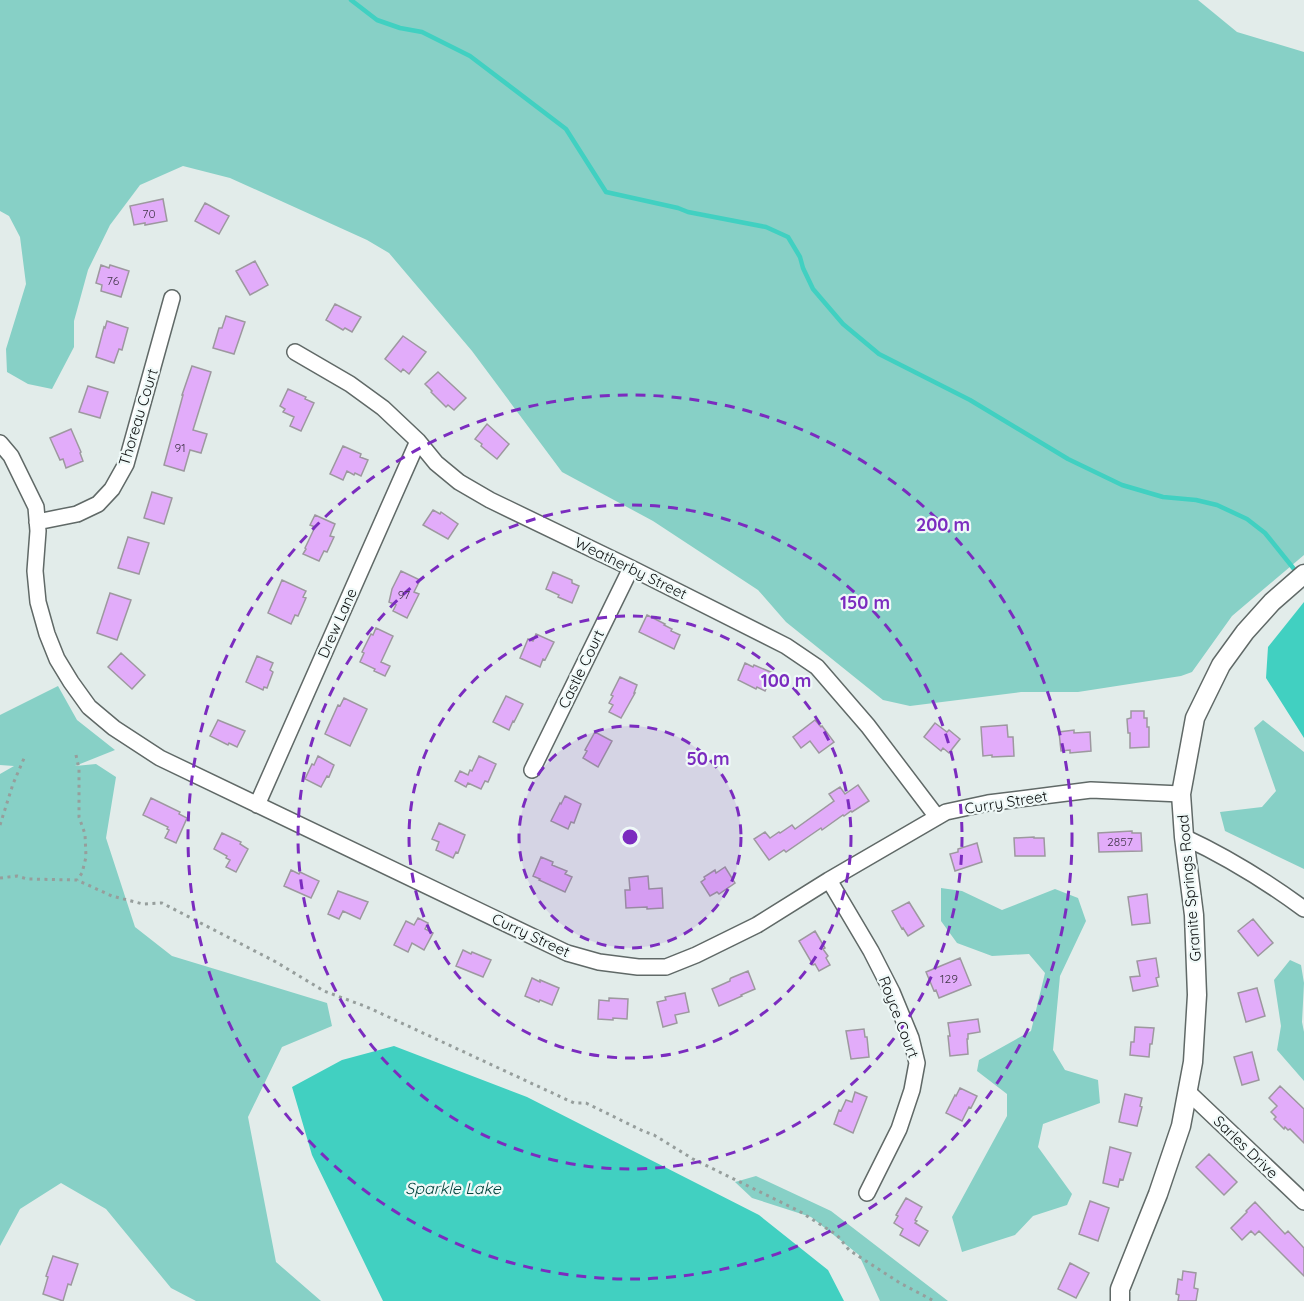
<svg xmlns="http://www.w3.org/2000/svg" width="1304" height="1301" font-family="Quicksand,sans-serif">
<rect width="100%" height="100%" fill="#e2ecea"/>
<!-- green -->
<path fill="#87d0c6" d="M0 0H1198L1237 32 1304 52V555L1232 616 1192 672 1181 676 1078 692H1021L910 706 883 700 786 622 758 590 653 521 562 472 472 351 389 253 367 240 230 178 183 166 140 185 110 225 88 270 74 321V347L52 389 28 384 7 372 6 349 26 284 20 237 9 216 0 211Z
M58 686 77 720 115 750 75 766 96 764 116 777 106 838 135 927 172 956 327 1003 332 1026 282 1047 248 1117 276 1262 321 1301H196L171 1288 106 1209 61 1183 20 1209 0 1246V774L14 766 0 765V715Z
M1263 720 1304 752V869L1225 831 1220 812 1262 807 1276 791 1254 728Z
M941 888 962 891 1002 910 1055 889 1078 898 1086 921 1060 976 1053 1050 1065 1070 1098 1080 1100 1103 1043 1124 1038 1147 1072 1194 1067 1205 1033 1216 1015 1235 962 1252 952 1217 1007 1116V1094L977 1071 979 1060 1031 1031 1045 973 1029 954 992 956 957 943 941 921Z
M1290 960 1301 965 1304 983 1302 1022 1304 1032V1081L1277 1050 1281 1026 1274 980Z
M756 1176 831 1211 948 1301H880L859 1255 811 1217 752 1198 735 1182Z"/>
<!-- water -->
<path fill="#41d0c1" d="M1304 602V738L1266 678 1268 647Z
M394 1046 527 1097 759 1215 828 1270 844 1301H383L312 1155 292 1087 342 1060Z"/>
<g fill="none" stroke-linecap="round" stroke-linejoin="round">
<!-- stream -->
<path stroke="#41d0c1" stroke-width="4.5" d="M351 0 377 20 400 28 422 32 470 56 566 129 606 192 678 208 688 212 766 227 788 237 800 257 803 268 813 289 843 324 879 354 970 400 1068 459 1122 485 1163 497 1196 500 1217 505 1247 519 1265 533 1298 574"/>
</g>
<!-- building -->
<path fill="#e2acfa" stroke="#9d989f" stroke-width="1.5" d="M163 199 167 221 145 225V223L134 225 130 206Z
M205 203 229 216 219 234 195 221Z
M255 261 268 285 250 295 236 271Z
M101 265 109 268 110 265 129 271 121 297 101 291 102 285 96 283Z
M335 304 361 317 352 332 345 328 343 330 326 320Z
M226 316 245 322 234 354 213 348 219 328H222Z
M107 321 128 328 122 350 119 349 114 363 96 357 104 327 105 328Z
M403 336 426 352 409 374 403 369 401 372 385 359Z
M192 366 211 372 193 430 207 434 201 453 190 450 184 471 164 465 183 395H182Z
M438 372 466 398 454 410 448 405 446 407 431 392 432 391 425 384Z
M88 386 108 392 100 418 79 412Z
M288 389 306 397 305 399 314 403 301 431 290 426 294 417 283 412 285 409 280 406Z
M487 424 509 444 497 459 481 446 482 444 475 439Z
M71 429 81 452 80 453 83 461 66 468 63 459 60 460 50 438Z
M343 446 361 454 360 457 368 460 361 476 355 473 354 475 347 471 343 480 330 474Z
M152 492 172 498 164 524 144 518Z
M433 510 440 514 441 512 458 524 448 539 423 525Z
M315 515 335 524 330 536 334 537 327 552 324 551 319 561 303 554 306 549 305 548 315 527 310 525Z
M128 537 149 543 139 574 118 568Z
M401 571 420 580 414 592 419 594 407 618 393 611 396 605 389 602 392 589Z
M553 572 572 580V583L579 586 572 603 558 597 559 595 546 589Z
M282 580 306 591 303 597 306 598 298 616 295 615 291 624 268 613Z
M110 593 131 600 117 640 97 633Z
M647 615 665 624 664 625 672 629 671 631 680 635 674 649 639 632Z
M376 628 393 636 381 662 390 666 385 676 374 671 375 669 360 662 364 653 362 652 371 634 373 635Z
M536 634 554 642 545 660 543 659 540 667 520 658 528 639 533 641Z
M121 653 145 675 132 689 108 667Z
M257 656 273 663 270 670 273 672 267 688 264 687 263 690 246 682Z
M745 663 753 667 754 665 773 673 765 691 757 687 756 689 738 680Z
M620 677 637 685 634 693H635L621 718 609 712 613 705 609 703 613 696 611 695Z
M506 696 523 704 514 722 513 721 509 730 493 722Z
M344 698 367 709 350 746 325 734 338 705 340 706Z
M1131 711H1144V718H1147V727H1149V747L1130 748V733H1128L1127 719 1131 718Z
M218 720 245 731 237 747 229 743 228 745 210 736Z
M815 720 821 727 822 726 834 742 819 753 810 741 801 748 793 737Z
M935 723 947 732 949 730 960 739 949 753 943 748 941 751 924 737Z
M1007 725 1008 737H1013L1014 756 992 757V755L983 756 981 727Z
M1074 730V733L1090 732 1091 751 1070 753V750L1061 751 1059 732Z
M595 732 612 741 598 767 583 758 587 751 585 750Z
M318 756 334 765 329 777 327 776 321 787 305 779 312 764 314 765Z
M479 756 496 764 488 782 485 781 481 789 468 783 466 787 455 781 460 771 468 775 470 770 472 771Z
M858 785 869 801 852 812 851 811 844 816 843 815 822 830 821 828 786 852 784 850 769 860 754 839 765 832 770 838 779 832 780 833 792 825 795 829 834 801 829 794 840 787 845 794Z
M565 796 581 804 574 823 571 822 568 829 551 821 560 803 561 804Z
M151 798 180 812 179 814 187 818 176 843 165 838 169 830 167 829 168 827 143 815Z
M439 823 465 835 458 853 456 852 453 858 436 850 439 842 432 839Z
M1132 831V833H1141L1142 851 1099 852 1098 833Z
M222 833 241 842 240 844 248 849 236 872 226 867 230 860 226 858 227 856 214 849Z
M1034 837V838H1044L1045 856H1015L1014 838Z
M977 843 982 862 955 871 950 854 958 852V849Z
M541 857 553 862 552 865 567 871 565 874 572 877 565 892 539 880 540 879 533 876Z
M725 867 735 883 719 894 717 892 710 896 701 882 705 879 704 877 715 870 716 873Z
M291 870 299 874 300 872 319 881 311 898 284 886Z
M648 876 649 889 662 888 663 908 647 909V907L626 908 625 890H630L629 878Z
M338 891 368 902 360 919 343 911 339 919 328 914Z
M1147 894 1150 923 1132 925 1128 897Z
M909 902 924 926 908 936 903 928 902 929 892 911Z
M418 918 428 923 425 929 433 933 424 950 412 943 408 952 394 945 406 921 414 925Z
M1253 919 1273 943 1258 956 1238 931Z
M815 931 825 948 823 949 828 956 826 958 830 965 819 971 815 964 813 965 799 941Z
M463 950 471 954 472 952 491 960 483 977 456 966Z
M960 958 971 985 939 998 936 990 934 991 926 972Z
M1156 958 1159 977 1156 978 1158 986 1133 991 1130 977 1140 976 1137 961Z
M748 971 755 989 741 995 742 996 719 1006 712 989 730 981V979L731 978Z
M532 978 540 982V980L559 988 552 1005 540 1000 539 1002 525 996Z
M1257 988 1265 1016 1246 1022 1238 993Z
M685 993 689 1012 675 1015 677 1023 663 1027 657 1002 666 1000 665 997Z
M609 998 628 999 627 1019 613 1018V1020L598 1019 599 1000 609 1001Z
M978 1019 980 1032 968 1034V1039H967L968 1054 950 1056 948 1036H950L948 1023Z
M1135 1027 1154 1028 1152 1044H1150L1149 1057 1130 1055 1131 1042H1134Z
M864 1029 865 1037H867L869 1057 851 1059 846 1031Z
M1252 1052 1259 1080 1242 1085 1234 1057Z
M1280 1086 1304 1109V1143L1290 1129 1288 1130 1285 1127 1284 1129 1274 1119 1276 1117 1271 1112 1277 1106 1269 1098Z
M960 1088 977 1096 971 1108 969 1107 962 1121 946 1113 955 1095 956 1096Z
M855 1092 867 1097 853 1133 834 1124 839 1110 841 1111 846 1100 852 1102Z
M1125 1094 1142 1098 1140 1106 1142 1107 1137 1126 1119 1122Z
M1110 1147 1131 1153 1123 1180 1120 1179 1118 1187 1103 1183Z
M1209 1154 1237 1182 1224 1195 1196 1167Z
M906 1198 922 1207 915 1220 917 1221 915 1223 928 1231 919 1246 900 1235 903 1229 894 1223 898 1216 896 1215Z
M1090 1201 1109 1208 1098 1241 1079 1234Z
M1255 1202 1285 1234 1288 1231 1304 1248V1276L1259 1231 1255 1235 1251 1231 1242 1240 1231 1228 1247 1212 1246 1211Z
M53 1256 78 1264 71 1285 68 1284 63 1301 43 1294 48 1277 46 1276Z
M1070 1263 1089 1273 1076 1298 1058 1289Z
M1183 1271 1196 1273 1194 1288 1198 1289 1196 1301H1178L1179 1295 1176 1294 1178 1279 1182 1280Z"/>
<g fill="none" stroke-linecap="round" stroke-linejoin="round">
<!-- minor casing -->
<g stroke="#606967" stroke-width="18">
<path id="minor" d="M295 352 350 384 383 408 418 441 436 463 459 482 490 500 631 568 786 646 817 667 868 726 937 817
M0 443 11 456 36 507 38 531 35 571 38 602 47 634 57 659 71 682 89 707 114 728 160 758 567 953 599 962 638 967H666L696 955 757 925 829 880 946 812 988 803 1091 790 1181 794
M37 522 77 514 98 504 112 489 126 464 172 298
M532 770 631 568
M257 805 418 441
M1184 837C1227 857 1266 881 1304 909
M829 880 871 951 892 992 911 1038 917 1063 912 1090 899 1129 867 1193
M1187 1091 1304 1202"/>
</g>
<!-- tertiary casing -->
<g stroke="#606967" stroke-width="21">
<path id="tertiary" d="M1120 1301V1289L1158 1194 1181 1126 1193 1062 1197 995 1194 915 1184 837 1181 794 1195 718 1221 665 1245 632 1272 602 1304 574"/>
</g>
<!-- path -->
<path stroke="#969e9c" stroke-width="3" stroke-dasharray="3 4.5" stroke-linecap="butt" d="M76 755 79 769V817L85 834 86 857 82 873 77 880
M0 825 13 784 25 756
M0 878 17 876 27 879 77 880 112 896 143 904 162 903 276 962 324 991 367 1007 574 1103H586L643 1131 654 1135 693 1159 799 1211 837 1235 849 1250 900 1283 934 1301"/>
<!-- minor -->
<use href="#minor" stroke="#fff" stroke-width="15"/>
<!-- tertiary -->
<use href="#tertiary" stroke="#fff" stroke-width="18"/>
</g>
<!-- distance rings -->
<circle cx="630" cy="837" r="111" fill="#7b2cbf" fill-opacity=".12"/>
<g fill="none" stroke="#7b2cbf" stroke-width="3" stroke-dasharray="10 8">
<circle cx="630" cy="837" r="111"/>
<circle cx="630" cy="837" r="221"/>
<circle cx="630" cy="837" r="332"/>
<circle cx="630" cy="837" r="442"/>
</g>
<g text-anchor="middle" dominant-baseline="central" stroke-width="4.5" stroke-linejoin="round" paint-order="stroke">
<!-- number labels -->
<g font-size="12" fill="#403548">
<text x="149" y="213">70</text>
<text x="113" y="280">76</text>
<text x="180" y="447">91</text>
<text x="404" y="594">97</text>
<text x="1120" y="841">2857</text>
<text x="949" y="978">129</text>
</g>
<!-- street labels -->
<g font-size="15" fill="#0a0d0d" stroke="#eff9f8">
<text transform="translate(138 417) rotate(-73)">Thoreau Court</text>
<text transform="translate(631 568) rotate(26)">Weatherby Street</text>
<text transform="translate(337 623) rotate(-66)">Drew Lane</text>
<text transform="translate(581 669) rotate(-64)">Castle Court</text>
<text transform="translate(1006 802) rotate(-9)">Curry Street</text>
<text transform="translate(1189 888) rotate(-95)">Granite Springs Road</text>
<text transform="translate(531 935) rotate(25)">Curry Street</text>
<text transform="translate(899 1017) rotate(69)">Royce Court</text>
<text transform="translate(1246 1147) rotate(44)">Sarles Drive</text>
</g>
<!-- water labels -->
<g font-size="16" font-style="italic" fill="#00433d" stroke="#eff9f8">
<text x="453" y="1188">Sparkle Lake</text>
</g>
</g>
<circle cx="630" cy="837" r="9" fill="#7b2cbf" stroke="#eff9f8" stroke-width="3"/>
<g font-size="18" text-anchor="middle" font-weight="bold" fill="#7b2cbf" stroke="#eff9f8" stroke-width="4.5" stroke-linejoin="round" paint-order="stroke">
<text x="943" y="531">200 m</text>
<text x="865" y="609">150 m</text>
<text x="786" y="687">100 m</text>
<text x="708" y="765">50 m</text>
</g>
</svg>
